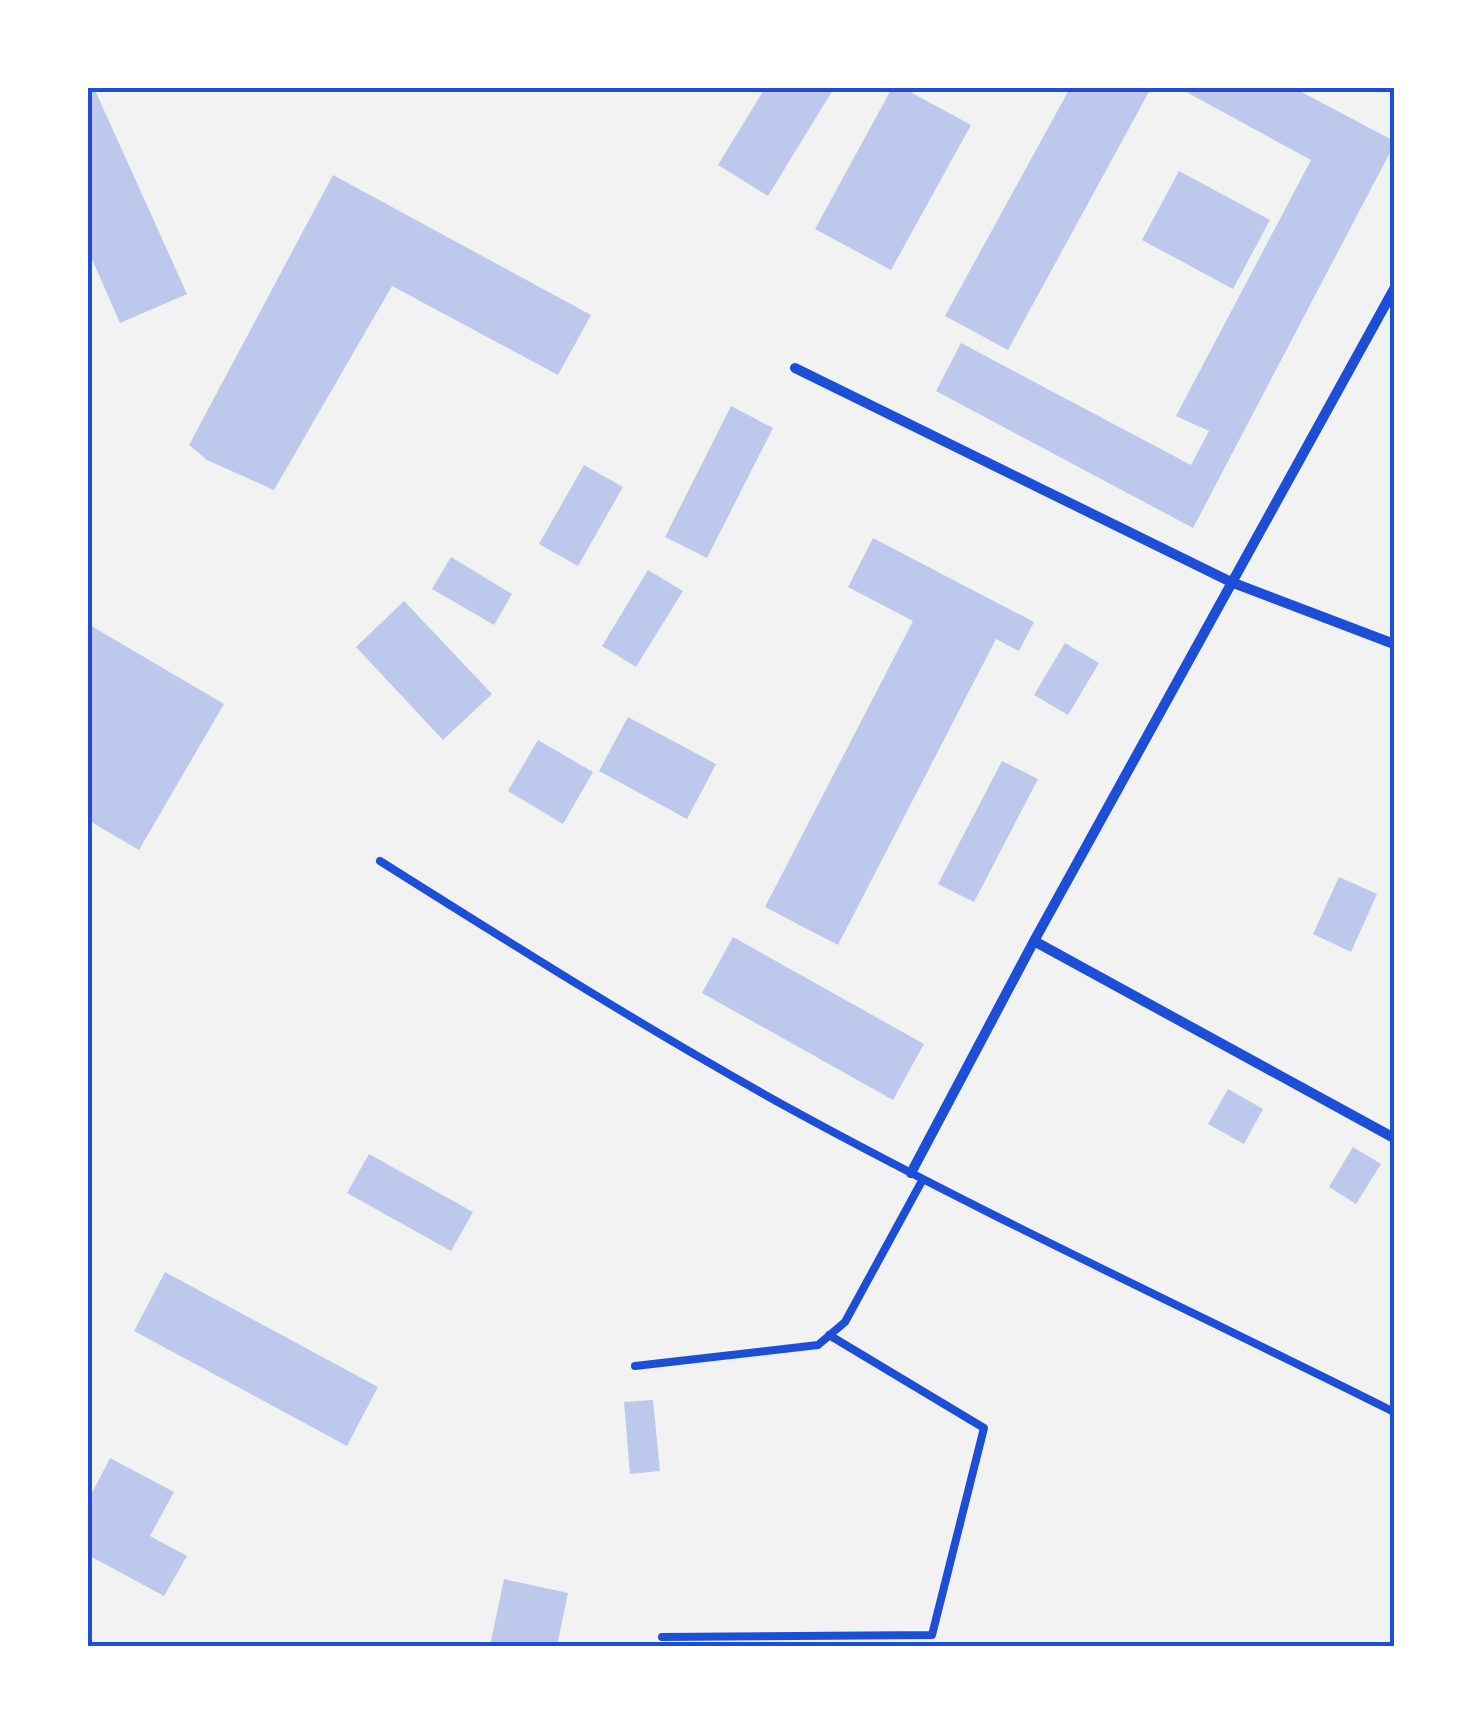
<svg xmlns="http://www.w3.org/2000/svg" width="1482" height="1734" font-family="'Roboto Serif',serif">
<rect width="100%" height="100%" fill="#f2f2f2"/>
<!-- building -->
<path fill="#bdc9ec" d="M88 88H94L187 294 120 323 88 250Z
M765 88H834L768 196 718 165Z
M892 88H903L971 125 891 270 815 229Z
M1070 88H1151L1008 350 945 316Z
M1179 88H1294L1394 141V145L1193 528 936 391 961 343 1191 465 1209 431 1176 416 1311 160Z
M1179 171 1270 220 1233 289 1142 240Z
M333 175 591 315 558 375 392 286 274 490 207 460 189 445Z
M731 406 773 428 707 558 665 537Z
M584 465 623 487 578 566 539 544Z
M873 538 1034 622 1019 651 996 639 838 945 765 907 913 621 848 587Z
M451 557 512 594 494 625 432 589Z
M648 570 683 591 636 667 602 646Z
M404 601 492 694 443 740 356 647Z
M88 624 224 704 139 850 88 820Z
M1065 643 1099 663 1068 715 1034 695Z
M628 717 716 764 687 819 599 771Z
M538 740 593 772 563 824 508 791Z
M1002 761 1038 779 974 902 938 884Z
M1339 877 1377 894 1351 952 1313 934Z
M733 937 924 1044 893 1100 702 993Z
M1228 1089 1263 1109 1244 1144 1208 1124Z
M1353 1147 1381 1164 1356 1204 1329 1187Z
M369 1154 473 1212 451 1251 347 1193Z
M165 1272 378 1387 347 1446 134 1331Z
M653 1400 660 1471 630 1474 624 1402Z
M110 1458 174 1492 150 1536 187 1556 164 1596 88 1555V1501Z
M504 1579 568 1593 557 1646H490Z"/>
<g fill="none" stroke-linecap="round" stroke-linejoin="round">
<!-- service -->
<path stroke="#1d4ed8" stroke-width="8" d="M380 861C515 946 648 1030 787 1107 986 1216 1192 1311 1394 1412
M635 1366 818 1345 845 1322 923 1179
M662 1637 932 1635 984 1428 829 1335"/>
<!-- minor -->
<path stroke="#1d4ed8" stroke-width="10" d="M795 368 1231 582 1394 644
M1034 941 1394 1138
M911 1173 1034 941 1394 289"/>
</g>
<!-- border -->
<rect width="1482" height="1734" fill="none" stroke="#ffffff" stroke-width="180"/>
<rect x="90" y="90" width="1302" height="1554" fill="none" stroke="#1d4ed8" stroke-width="4"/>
</svg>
